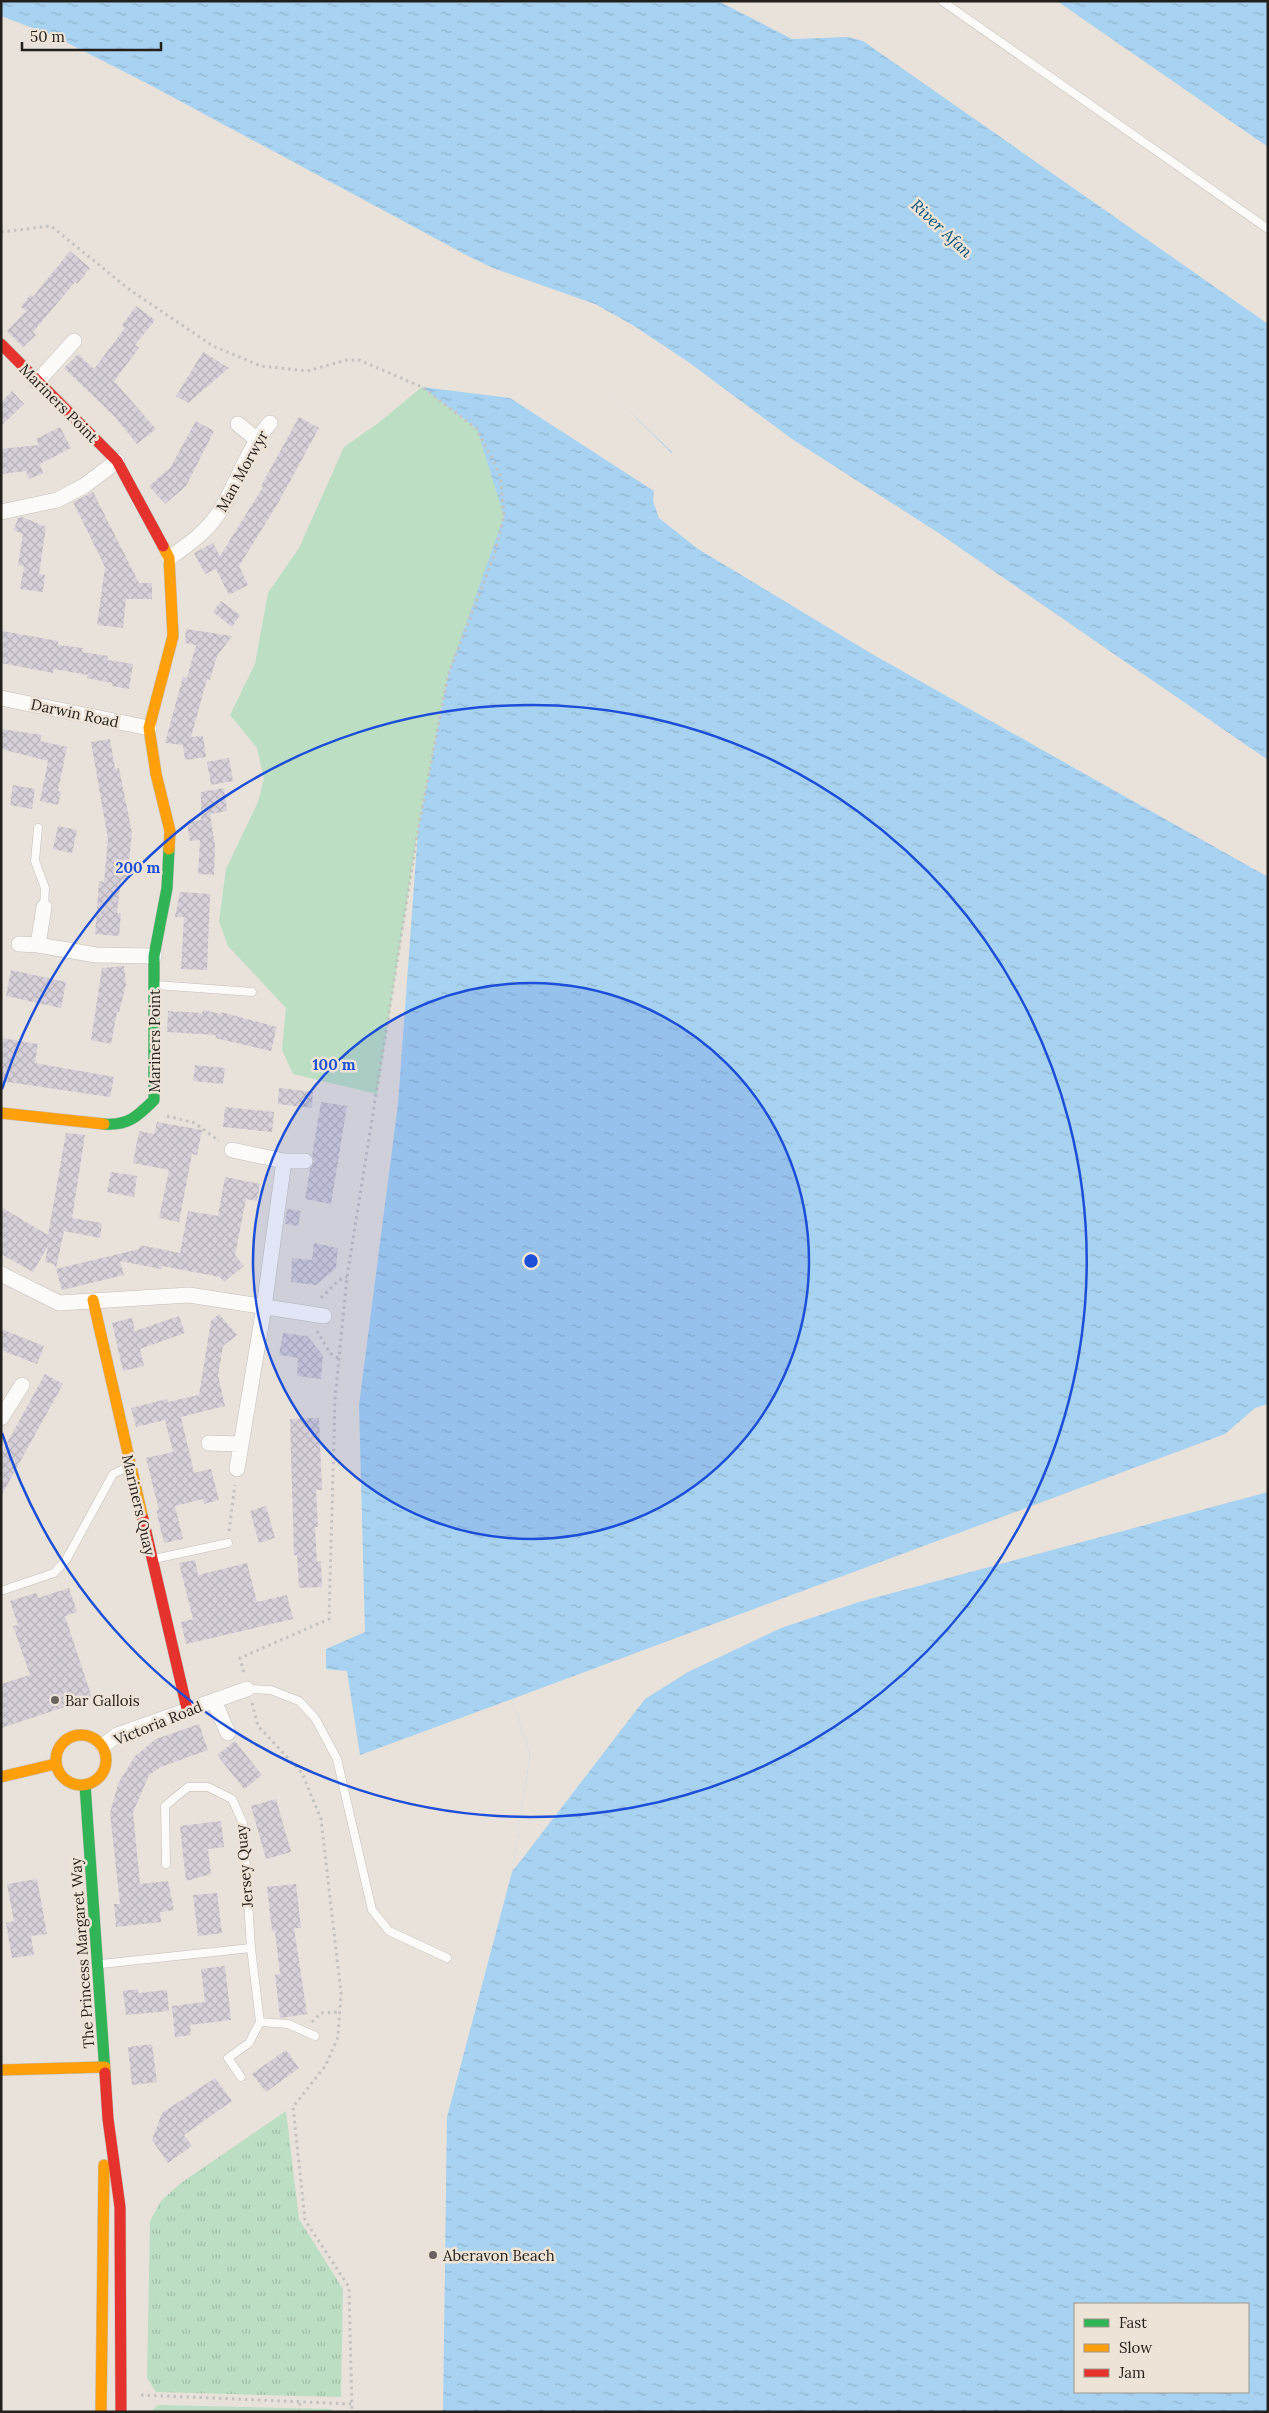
<svg xmlns="http://www.w3.org/2000/svg" width="1269" height="2413" font-family="Lora,serif">
<defs>
<pattern id="park-tufts" width="24" height="20" patternUnits="userSpaceOnUse" patternTransform="scale(1.25)"><rect width="24" height="20" fill="#bcdec3"/><path d="M3 7l-1-3M5 7V3M7 7l1-3M15 17l-1-3M17 17v-4M19 17l1-3" fill="none" stroke="#a1bea7"/></pattern>
<pattern id="water-ripples" width="26" height="14" patternUnits="userSpaceOnUse" patternTransform="scale(1.25)"><rect width="26" height="14" fill="#a8d2f1"/><path d="M2 4q2-2 4 0t4 0M15 11q2-2 4 0t4 0" fill="none" stroke="#90b4ce"/></pattern>
<pattern id="building-cross-hatch" width="8" height="8" patternUnits="userSpaceOnUse" patternTransform="scale(1.25)"><rect width="8" height="8" fill="#d7d0d9"/><path d="M0 0l8 8M0 8l8-8" fill="none" stroke="#b8b2ba"/></pattern>
</defs>
<rect width="100%" height="100%" fill="#e8e2db"/>
<!-- green -->
<path fill="#bcdec3" d="M422 387 477 429 500 475 504 516 494 556 448 675 418 830 377 1094 293 1074 282 1050 286 1008 228 946 219 921 226 869 258 802 264 779 257 748 230 715 255 664 268 593 299 548 344 447 377 424Z
M158 2405 331 2409 333 2412H150Z"/>
<!-- park -->
<path fill="url(#park-tufts)" d="M286 2111 299 2219 343 2289 341 2397 156 2392 147 2378 150 2221 161 2201 181 2183Z"/>
<!-- water -->
<path fill="url(#water-ripples)" fill-rule="evenodd" d="M1 1H746L796 34 848 25 851 1H1268V2412H443L447 2117 512 1872 530 1755 512 1699 360 1755 347 1671 326 1669V1649L365 1632 359 1405 398 1104 418 830 448 675 504 516 477 429 422 387 510 398 753 555 737 517 545 329 103 84 1 38ZM1075 2304H1248V2392H1075Z"/>
<!-- pier -->
<path fill="#e8e2db" d="M718 1H751L797 32 845 23 843 13 848 1H1057L1268 147V324L863 41 848 37 792 39Z
M1 16 54 36 152 86 468 256 493 268 595 304 631 324 687 361 792 439 937 532 1268 760V877L872 654 698 549 659 518 653 501 654 488 748 549 734 519 672 455V452L544 331 474 304 102 86 1 41Z
M1268 1404V1492L859 1602 781 1628 688 1672 645 1699 512 1872 530 1755 512 1699 1225 1434 1255 1408Z"/>
<!-- building -->
<path fill="url(#building-cross-hatch)" d="M70 251 90 268 77 284 75 282 33 332 36 335 23 347 7 331 26 311 21 307 30 295 33 297Z
M136 306 155 320 135 345 139 348 114 381 156 429 137 444 115 417 64 368 78 354 94 369 125 328 122 325Z
M203 352 229 368 188 403 176 396Z
M12 391 24 404 1 426V402Z
M299 417 319 428 278 503 239 566 248 585 229 595 216 569 205 574 194 553 213 543 220 556 263 487 261 486Z
M196 421 214 431 186 486 165 504 149 486 170 468Z
M60 427 71 448 40 464 43 473 29 479 26 471 1 474V449L39 445 36 439Z
M93 492 139 583H152V599H126L123 628 97 625 105 567 73 502Z
M22 517 46 527 39 574 45 575 43 592 20 589 24 566 18 565 23 534 14 530 18 518Z
M221 601 240 615 232 627 213 612Z
M186 629 232 636 217 656 210 680 207 679 191 737 203 736 206 757 185 760 183 745 165 743 183 677 187 678 196 645 185 643Z
M2 631 58 641V645L83 648 82 652 108 656 107 660 133 664 129 689 112 686V683L87 678 88 675 54 669 53 673 1 663Z
M1 729 42 735 40 741 67 747 58 791 61 792 58 805 40 801 48 761 1 749Z
M110 739 115 769 119 768 132 833 127 881 121 880 117 913H121L119 936 95 934 99 881 104 882 108 839 91 742Z
M229 758 233 781 211 785 207 762Z
M13 785 35 789 32 809 10 805Z
M224 788 227 811 210 814 215 846 214 875 198 874 200 840 190 841 187 822 201 820V792Z
M58 826 77 830 72 853 53 849Z
M180 892 210 894 207 970 181 969 184 917H175Z
M124 966 126 985 119 1012H117L111 1044 91 1040 102 968Z
M11 970 66 982 61 1008 6 996Z
M203 1010 221 1014V1012L277 1027 271 1051 215 1038 216 1035 167 1032 168 1011 202 1013Z
M1 1038 38 1044 35 1063 114 1077 110 1097 1 1081Z
M195 1065 225 1068 223 1084 193 1081Z
M279 1088 313 1092 312 1108 278 1104Z
M321 1102 347 1106 331 1204 305 1199 310 1169 314 1161 312 1155Z
M225 1107 274 1112 272 1132 223 1127Z
M157 1122 202 1130 197 1155 192 1154 179 1222 159 1218 169 1170 133 1163 139 1131 154 1134Z
M66 1133 85 1135 72 1218 102 1223 100 1238 64 1231 56 1268 54 1264 45 1262 48 1246 33 1272 1 1254V1207L48 1235Z
M111 1172 137 1176 134 1197 107 1192Z
M225 1177 260 1184 257 1201 246 1199 235 1255 244 1266 224 1282 220 1277 162 1266 161 1269 120 1261 124 1275 62 1290 56 1269 139 1249 140 1245 180 1253 188 1211 218 1216Z
M287 1209 301 1211 298 1226 285 1224Z
M314 1243 338 1248 336 1268 316 1285 291 1282 292 1258 312 1260Z
M219 1314 237 1335 223 1346 218 1375 225 1406 181 1417 194 1473 211 1469 219 1500 204 1504 203 1499 175 1506 183 1539 164 1543 156 1510H159L146 1458 173 1452 165 1420 136 1427 131 1408 167 1399 168 1402 199 1395 211 1321Z
M179 1316 185 1333 140 1349 144 1366 123 1371 112 1323 132 1318 135 1331Z
M1 1329 44 1346 37 1364 1 1350Z
M283 1333 307 1336 323 1355 321 1379 297 1376 298 1358 279 1355Z
M45 1374 63 1384 1 1496V1454Z
M319 1418 322 1490H316L318 1527H315L317 1562 321 1561 322 1587 299 1588 297 1555H294L290 1419Z
M266 1506 275 1538 259 1543 250 1511Z
M195 1560 198 1575 247 1563 257 1602 287 1595 293 1619 186 1644 181 1622 193 1619 179 1563Z
M69 1588 77 1612 65 1616 92 1698 1 1728V1684L30 1675 13 1626 18 1625 10 1601 36 1593 38 1598Z
M199 1724 208 1750 161 1767 149 1775 133 1812 140 1884 168 1881 174 1910 160 1912 161 1922 116 1927 114 1904H120L110 1813 118 1784 135 1756 156 1739Z
M235 1741 262 1775 244 1789 217 1755Z
M276 1799 291 1852 266 1859 251 1806Z
M221 1821 224 1847 208 1849 211 1874 186 1881 180 1826Z
M37 1879 47 1934 31 1936 34 1955 12 1958 6 1923 14 1921 7 1884Z
M296 1884 301 1928H294L307 2014 280 2018 275 1975 280 1974 275 1931H272L267 1887Z
M217 1893 222 1933 198 1936 193 1895Z
M225 1966 231 2020 190 2025 191 2035 175 2037 172 2006 205 2002 201 1969Z
M138 1989V1993L167 1990 169 2011 126 2015 123 1991Z
M152 2044 157 2082 132 2085 128 2047Z
M286 2050 299 2068 266 2092 252 2074Z
M215 2078 232 2101 184 2135 192 2146 168 2163 152 2140 162 2113Z"/>
<g fill="none" stroke-linecap="round" stroke-linejoin="round">
<!-- lane casing -->
<g stroke="#c3beb8" stroke-width="9">
<path id="lane" d="M942 1 1268 229
M38 828 35 861 45 888 44 907
M156 985 252 992
M154 1559 228 1543
M1 1591 54 1573 66 1560 113 1474 128 1467
M247 1689 271 1690 299 1701 315 1718 337 1759 372 1910 389 1931 447 1958
M166 1864 165 1806 188 1787H208L232 1799 243 1823 251 1948 260 2022 249 2043 228 2058 241 2077
M101 1964 251 1948
M260 2022 288 2024 315 2036"/>
</g>
<!-- street casing -->
<g stroke="#c3beb8" stroke-width="16">
<path id="street" d="M37 382 74 341
M238 424 256 439
M1 512 57 500 84 486 117 461
M169 558C188 545 208 531 220 511 238 482 247 449 270 423
M1 698 149 728
M19 944 38 945 96 955 154 956
M38 945 44 907
M232 1150 284 1161H305
M1 1274 59 1303 189 1295 324 1316
M1 1418 22 1385
M209 1443 240 1444
M237 1469 264 1307 284 1161
M214 1701 228 1733
M103 1746 117 1735 247 1689"/>
</g>
<!-- fast casing -->
<g stroke="#c3beb8" stroke-width="12">
<path id="fast" d="M104 1124C128 1126 138 1116 154 1100V956L167 888 169 849
M85 1785 105 2073"/>
</g>
<!-- slow casing -->
<g stroke="#c3beb8" stroke-width="12">
<path id="slow" d="M163 546 169 558 173 636 149 728 156 774 170 831 169 849
M1 1113 104 1124
M93 1300 143 1519
M56 1760a25 25 0 1 1 50 0a25 25 0 1 1-50 0Z
M1 1777 55 1764
M1 2070 105 2067
M101 2412 104 2165"/>
</g>
<!-- jam casing -->
<g stroke="#c3beb8" stroke-width="12">
<path id="jam" d="M1 344 117 461 163 546
M143 1519 187 1709
M105 2073 108 2119 120 2207 121 2412"/>
</g>
<!-- path -->
<path stroke="#c4c2bf" stroke-width="3" stroke-dasharray="2.5 4" stroke-linecap="butt" d="M1 232 51 226 130 290 213 346 261 366 307 371 347 360H359L422 387 477 429 500 475 504 516 494 556 448 675 418 830 347 1277 335 1399 329 1619 240 1658 244 1673
M167 1116 195 1123 219 1141
M321 1298 339 1280 347 1277
M317 1331 330 1353 338 1358
M229 1531 235 1485
M252 1703 258 1726 302 1773 321 1819 341 1993 338 2037 326 2065 293 2107 305 2220 349 2287 352 2412
M312 2022 321 2013 340 2012
M141 2395 353 2404
M299 2412 300 2403"/>
<!-- lane -->
<use href="#lane" stroke="#fcfbfa" stroke-width="8"/>
<!-- street -->
<use href="#street" stroke="#fcfbfa" stroke-width="15"/>
<!-- fast -->
<use href="#fast" stroke="#30b455" stroke-width="11"/>
<!-- slow -->
<use href="#slow" stroke="#ff9f0a" stroke-width="11"/>
<!-- jam -->
<use href="#jam" stroke="#e5322d" stroke-width="11"/>
</g>
<!-- distance rings -->
<circle cx="531" cy="1261" r="278" fill="#1d4ed8" fill-opacity=".12"/>
<g fill="none" stroke="#1d4ed8" stroke-width="2.5">
<circle cx="531" cy="1261" r="278"/>
<path d="M2 1089A556 556 0 1 1 2 1433"/>
</g>
<!-- markers -->
<g fill="#68635e" stroke="#ede3d6" stroke-width="2">
<circle cx="55" cy="1700" r="5"/>
<circle cx="433" cy="2255" r="5"/>
</g>
<g text-anchor="middle" dominant-baseline="central" stroke-width="5" stroke-linejoin="round" paint-order="stroke">
<!-- street labels -->
<g font-size="15" fill="#231f1b" stroke="#ede3d6">
<text transform="translate(59 403) rotate(45)">Mariners Point</text>
<text transform="translate(242 471) rotate(-61)">Man Morwyr</text>
<text transform="translate(75 713) rotate(12)">Darwin Road</text>
<text transform="translate(154 1041) rotate(-90)">Mariners Point</text>
<text transform="translate(139 1505) rotate(77)">Mariners Quay</text>
<text transform="translate(158 1723) rotate(-22)">Victoria Road</text>
<text transform="translate(244 1866) rotate(-95)">Jersey Quay</text>
<text transform="translate(82 1953) rotate(-94)">The Princess Margaret Way</text>
</g>
<!-- poi labels -->
<g font-size="15" fill="#231f1b" stroke="#ede3d6" text-anchor="start">
<text x="65" y="1700">Bar Gallois</text>
<text x="443" y="2255">Aberavon Beach</text>
</g>
<!-- water labels -->
<g font-size="16" font-style="italic" fill="#004f7a" stroke="#ede3d6">
<text transform="translate(942 228) rotate(43)">River Afan</text>
</g>
</g>
<circle cx="531" cy="1261" r="8" fill="#1d4ed8" stroke="#ede3d6" stroke-width="2.5"/>
<g font-size="15" text-anchor="middle" font-weight="bold" fill="#1d4ed8" stroke="#ede3d6" stroke-width="5" stroke-linejoin="round" paint-order="stroke">
<text x="138" y="873">200 m</text>
<text x="334" y="1070">100 m</text>
</g>
<!-- border -->
<rect width="1269" height="2413" fill="none" stroke="#231f1b" stroke-width="5"/>
<!-- legend -->
<rect x="1074" y="2303" width="175" height="90" fill="#ede3d6" stroke="#9c958b"/>
<rect x="1084" y="2319" width="25" height="8" fill="#30b455" stroke="#9c958b"/>
<text x="1119" y="2328" font-size="15" fill="#231f1b">Fast</text>
<rect x="1084" y="2344" width="25" height="8" fill="#ff9f0a" stroke="#9c958b"/>
<text x="1119" y="2353" font-size="15" fill="#231f1b">Slow</text>
<rect x="1084" y="2369" width="25" height="8" fill="#e5322d" stroke="#9c958b"/>
<text x="1119" y="2378" font-size="15" fill="#231f1b">Jam</text>
<!-- scale -->
<path d="M22 42v8h139v-8" fill="none" stroke="#231f1b" stroke-width="2.5"/>
<text x="30" y="42" font-size="15" fill="#231f1b" stroke="#ede3d6" stroke-width="4" paint-order="stroke">50 m</text>
</svg>
